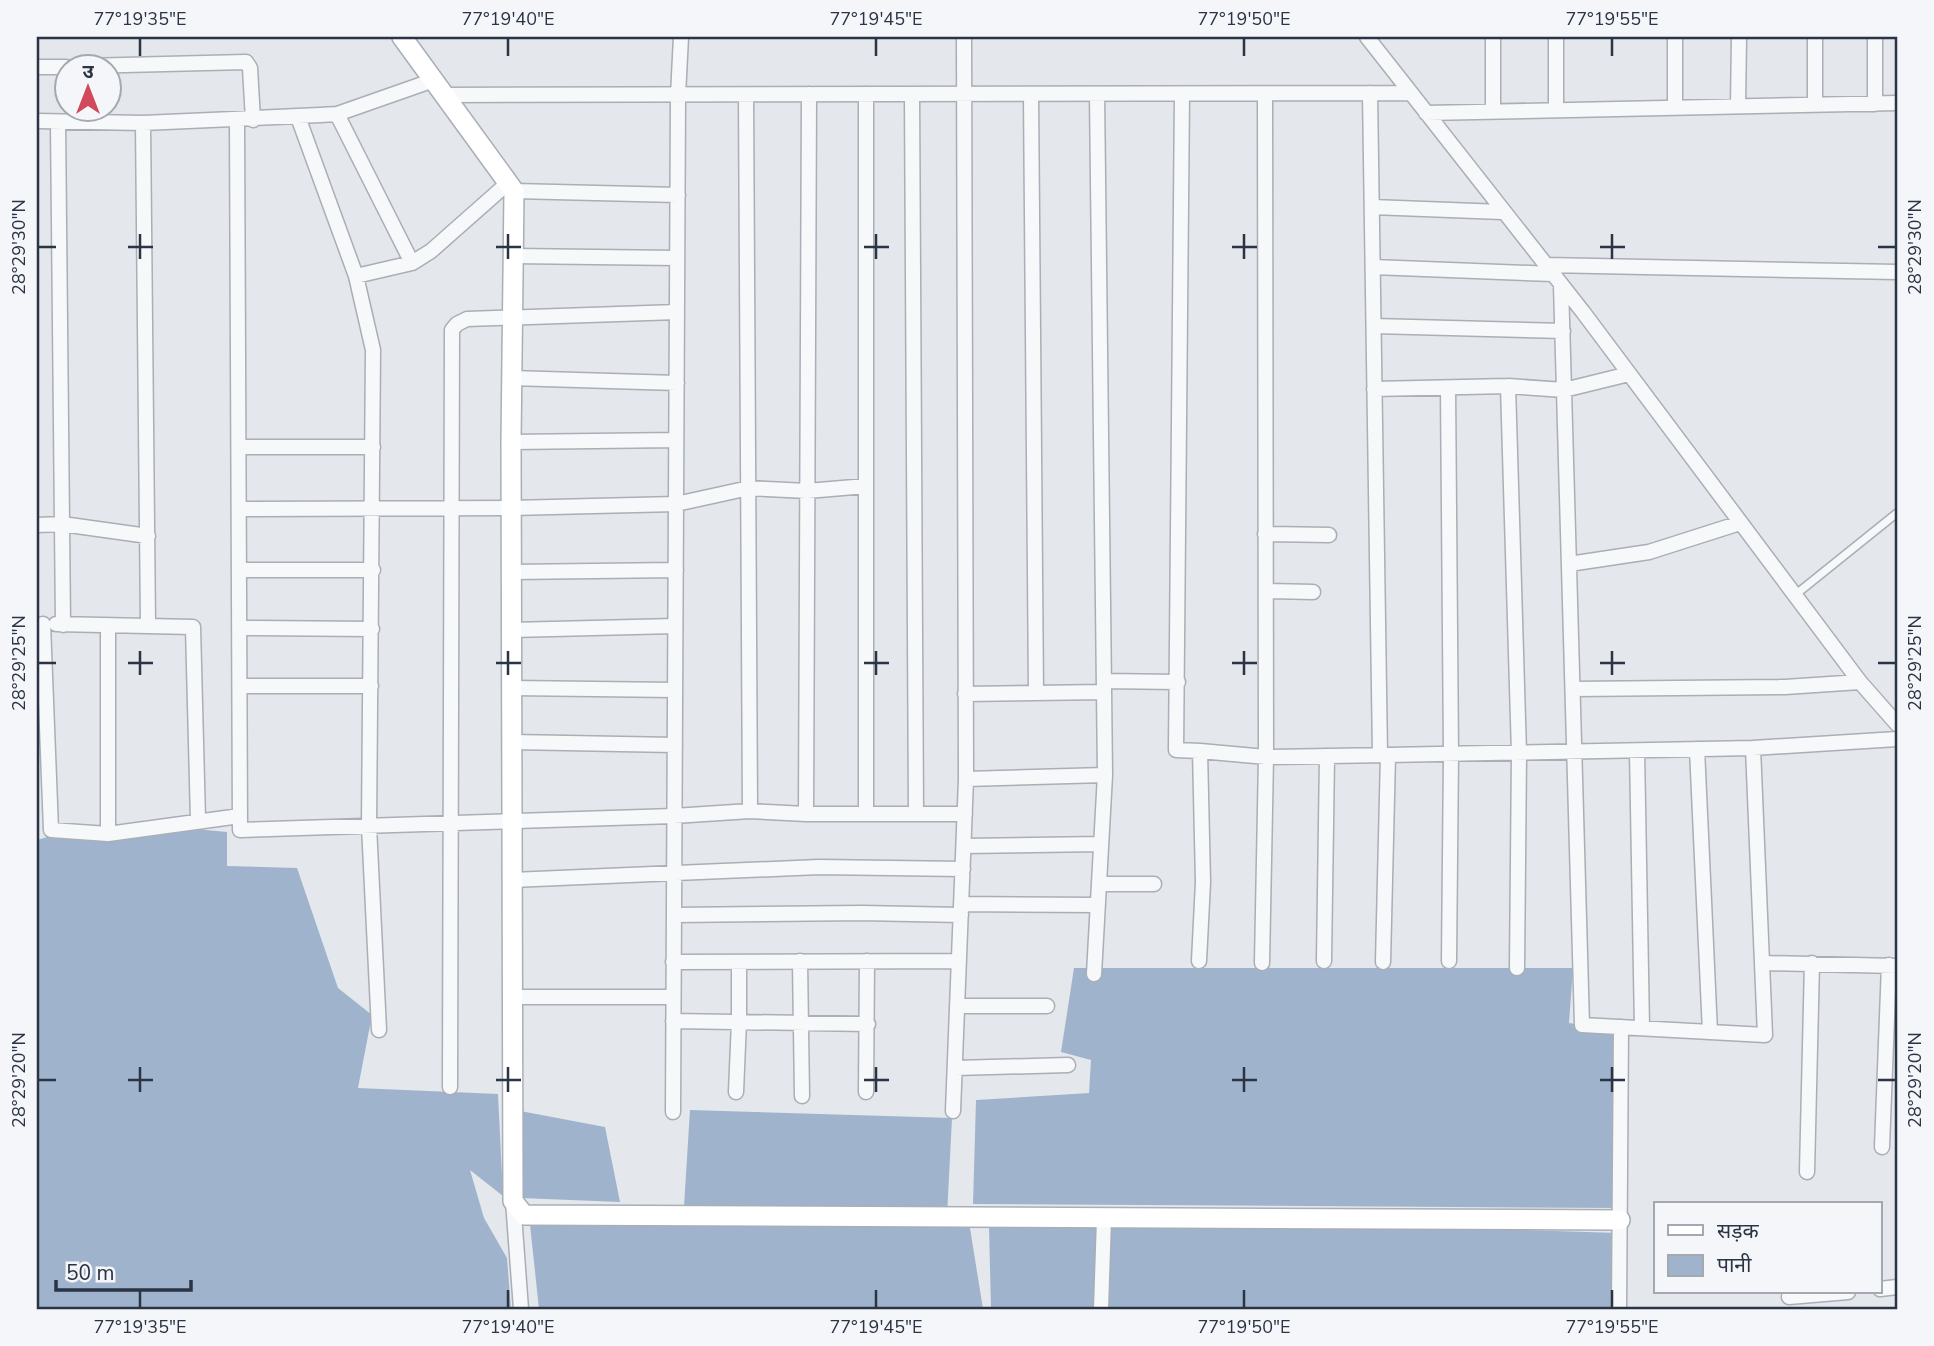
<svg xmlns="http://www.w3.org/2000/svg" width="1934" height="1346" font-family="'Nunito Sans','Noto Sans Devanagari',sans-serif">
<rect width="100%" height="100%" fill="#e4e7ec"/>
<!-- water -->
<path fill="#9fb4cc" d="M174 827 227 832V866L297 868 338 988 372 1015 358 1088 498 1094 503 1196 470 1170 484 1218 507 1258 511 1309H37V840L58 834Z
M1074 968H1573L1569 1023 1624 1032 1622 1208 973 1204 976 1100 1089 1093 1091 1060 1061 1052Z
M515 1110 605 1127 620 1202 521 1198Z
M690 1110 952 1118 947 1216 684 1206Z
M528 1206 970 1228 983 1309H539Z
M989 1227 1466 1228 1619 1233 1611 1309H991Z"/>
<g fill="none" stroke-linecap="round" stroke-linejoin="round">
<!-- lane casing -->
<g stroke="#a9aeb7" stroke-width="10">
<path id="lane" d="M1795 595 1897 513"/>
</g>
<!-- street casing -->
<g stroke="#a9aeb7" stroke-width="17">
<path id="street" d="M1367 37 1583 312 1860 682 1897 724
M1556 37V110
M1815 37V105
M1875 37V104
M84 66 246 62 250 68 253 120
M37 67H66
M1370 93 1380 755
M866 94V814
M912 94 916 814
M1031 94 1036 693
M1182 94 1176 750 1200 751 1203 882 1199 961
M445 95 1411 93
M746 95 750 811
M1738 106 1739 37
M1675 108V37
M1493 111V37
M1426 113 1897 103
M337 114 412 263
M298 117 356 276 373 350 369 826 379 1030
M237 120 240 830 674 816 750 811 806 814H965
M37 121 143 123 320 115 337 114 434 80
M58 122 63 625
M143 123 148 626
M514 191 678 195
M1372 207 1502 212
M513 256 677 258
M1546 265 1897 272
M1373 267 1553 274
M356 276 412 263 431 251 508 183
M1561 285 1582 1025 1765 1035 1753 748
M1374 326 1563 331
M511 378 677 383
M1508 386 1519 753 1517 968
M1448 388 1451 754 1449 961
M1374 389 1508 386 1564 390 1629 374
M511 442 676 440
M240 447H373
M240 509 511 508 676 504 749 488 807 491 866 486
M37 525 62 524 148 536
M1265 534 1329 535
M1569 564 1649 552 1740 523
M240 570H373
M511 572 676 570
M1266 591 1313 592
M43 624 51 830 108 834 240 816
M56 624 193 627 198 820
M108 626V834
M240 628 372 629
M511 630 675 626
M1104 681 1178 682
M240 686H371
M512 688 675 690
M1573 689 1785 687 1860 682
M965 694 1104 692
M512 742 675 745
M1697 749 1710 1032
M1200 751 1266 757 1388 755 1753 748 1897 739
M1637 751 1642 1028
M966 779 1105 775
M806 814 809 94
M964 846 1101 844
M512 880 819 867 963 869
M1099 884H1154
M962 904 1098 905
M674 915 862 913 961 915
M800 961 802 1096
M1324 961 1327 756
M673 962 959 961
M1383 962 1388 755
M1262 963 1266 757 1265 94
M1762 963 1896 966
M1094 974 1105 775 1097 94
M513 997H673
M957 1006H1047
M673 1021 868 1024
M955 1068 1068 1065
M450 1087 452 330 457 324 467 319 677 312
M736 1092 739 1021V962
M866 1092 867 961
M953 1111 966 779 964 37
M673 1112 678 95 681 37
M1882 1147 1889 965
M1807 1172 1812 963
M513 1201 521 1309
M1880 1289 1897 1287
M1789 1297 1848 1292
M1101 1309 1104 1219
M1619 1309 1621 1027"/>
</g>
<!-- secondary casing -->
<g stroke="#a9aeb7" stroke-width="22">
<path id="secondary" d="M402 37 514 191 511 442 513 1201 524 1215 1620 1220"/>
</g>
<!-- lane -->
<use href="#lane" stroke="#f7f8fa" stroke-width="7"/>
<!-- street -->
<use href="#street" stroke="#f7f8fa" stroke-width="14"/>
<!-- secondary -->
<use href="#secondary" stroke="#fff" stroke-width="19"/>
</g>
<!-- ticks -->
<path fill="none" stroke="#2b3445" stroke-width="2.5" d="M140 38V56M508 38V56M876 38V56M1244 38V56M1612 38V56M140 234V259M508 234V259M876 234V259M1244 234V259M1612 234V259M38 247H56M128 247H153M496 247H521M864 247H889M1232 247H1257M1600 247H1625M1878 247H1896M140 651V675M508 651V675M876 651V675M1244 651V675M1612 651V675M38 663H56M128 663H153M496 663H521M864 663H889M1232 663H1257M1600 663H1625M1878 663H1896M140 1067V1092M508 1067V1092M876 1067V1092M1244 1067V1092M1612 1067V1092M38 1080H56M128 1080H153M496 1080H521M864 1080H889M1232 1080H1257M1600 1080H1625M1878 1080H1896M140 1290V1308M508 1290V1308M876 1290V1308M1244 1290V1308M1612 1290V1308"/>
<!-- border -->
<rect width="1934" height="1346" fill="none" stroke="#f4f6f9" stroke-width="77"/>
<!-- legend -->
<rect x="1654" y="1202" width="228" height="91" fill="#f4f6f9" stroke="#a4a8b1" stroke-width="2"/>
<rect x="1668" y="1225" width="35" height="10" fill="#ffffff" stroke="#a4a8b1" stroke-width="2"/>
<text x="1717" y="1238" font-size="21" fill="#2b3445">सड़क</text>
<rect x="1668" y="1255" width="35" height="21" fill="#9fb4cc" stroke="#a4a8b1" stroke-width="2"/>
<text x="1717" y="1272" font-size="21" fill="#2b3445">पानी</text>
<!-- north arrow -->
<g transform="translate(88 88)"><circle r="33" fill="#f4f6f9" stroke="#a4a8b1" stroke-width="2"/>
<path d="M0-5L12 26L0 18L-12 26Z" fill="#d1495b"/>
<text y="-10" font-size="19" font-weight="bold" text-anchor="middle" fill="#2b3445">उ</text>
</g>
<!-- scale -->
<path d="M56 1280v10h135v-10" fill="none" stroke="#2b3445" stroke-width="3.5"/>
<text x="66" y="1280" font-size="21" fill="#2b3445" stroke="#f4f6f9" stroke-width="5" paint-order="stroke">50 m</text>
<rect x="38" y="38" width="1858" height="1270" fill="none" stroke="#2b3445" stroke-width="2.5"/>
<g font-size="18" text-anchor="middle" fill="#2b3445">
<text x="140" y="25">77°19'35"E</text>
<text x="508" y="25">77°19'40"E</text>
<text x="876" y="25">77°19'45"E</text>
<text x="1244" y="25">77°19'50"E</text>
<text x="1612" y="25">77°19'55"E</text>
<text transform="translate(19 247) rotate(-90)" y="6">28°29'30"N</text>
<text transform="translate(1915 247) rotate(-90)" y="6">28°29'30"N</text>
<text transform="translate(19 663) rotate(-90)" y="6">28°29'25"N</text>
<text transform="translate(1915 663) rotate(-90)" y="6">28°29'25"N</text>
<text transform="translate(19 1080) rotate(-90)" y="6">28°29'20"N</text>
<text transform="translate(1915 1080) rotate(-90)" y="6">28°29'20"N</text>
<text x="140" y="1333">77°19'35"E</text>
<text x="508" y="1333">77°19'40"E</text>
<text x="876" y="1333">77°19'45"E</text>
<text x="1244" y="1333">77°19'50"E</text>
<text x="1612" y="1333">77°19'55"E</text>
</g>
</svg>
